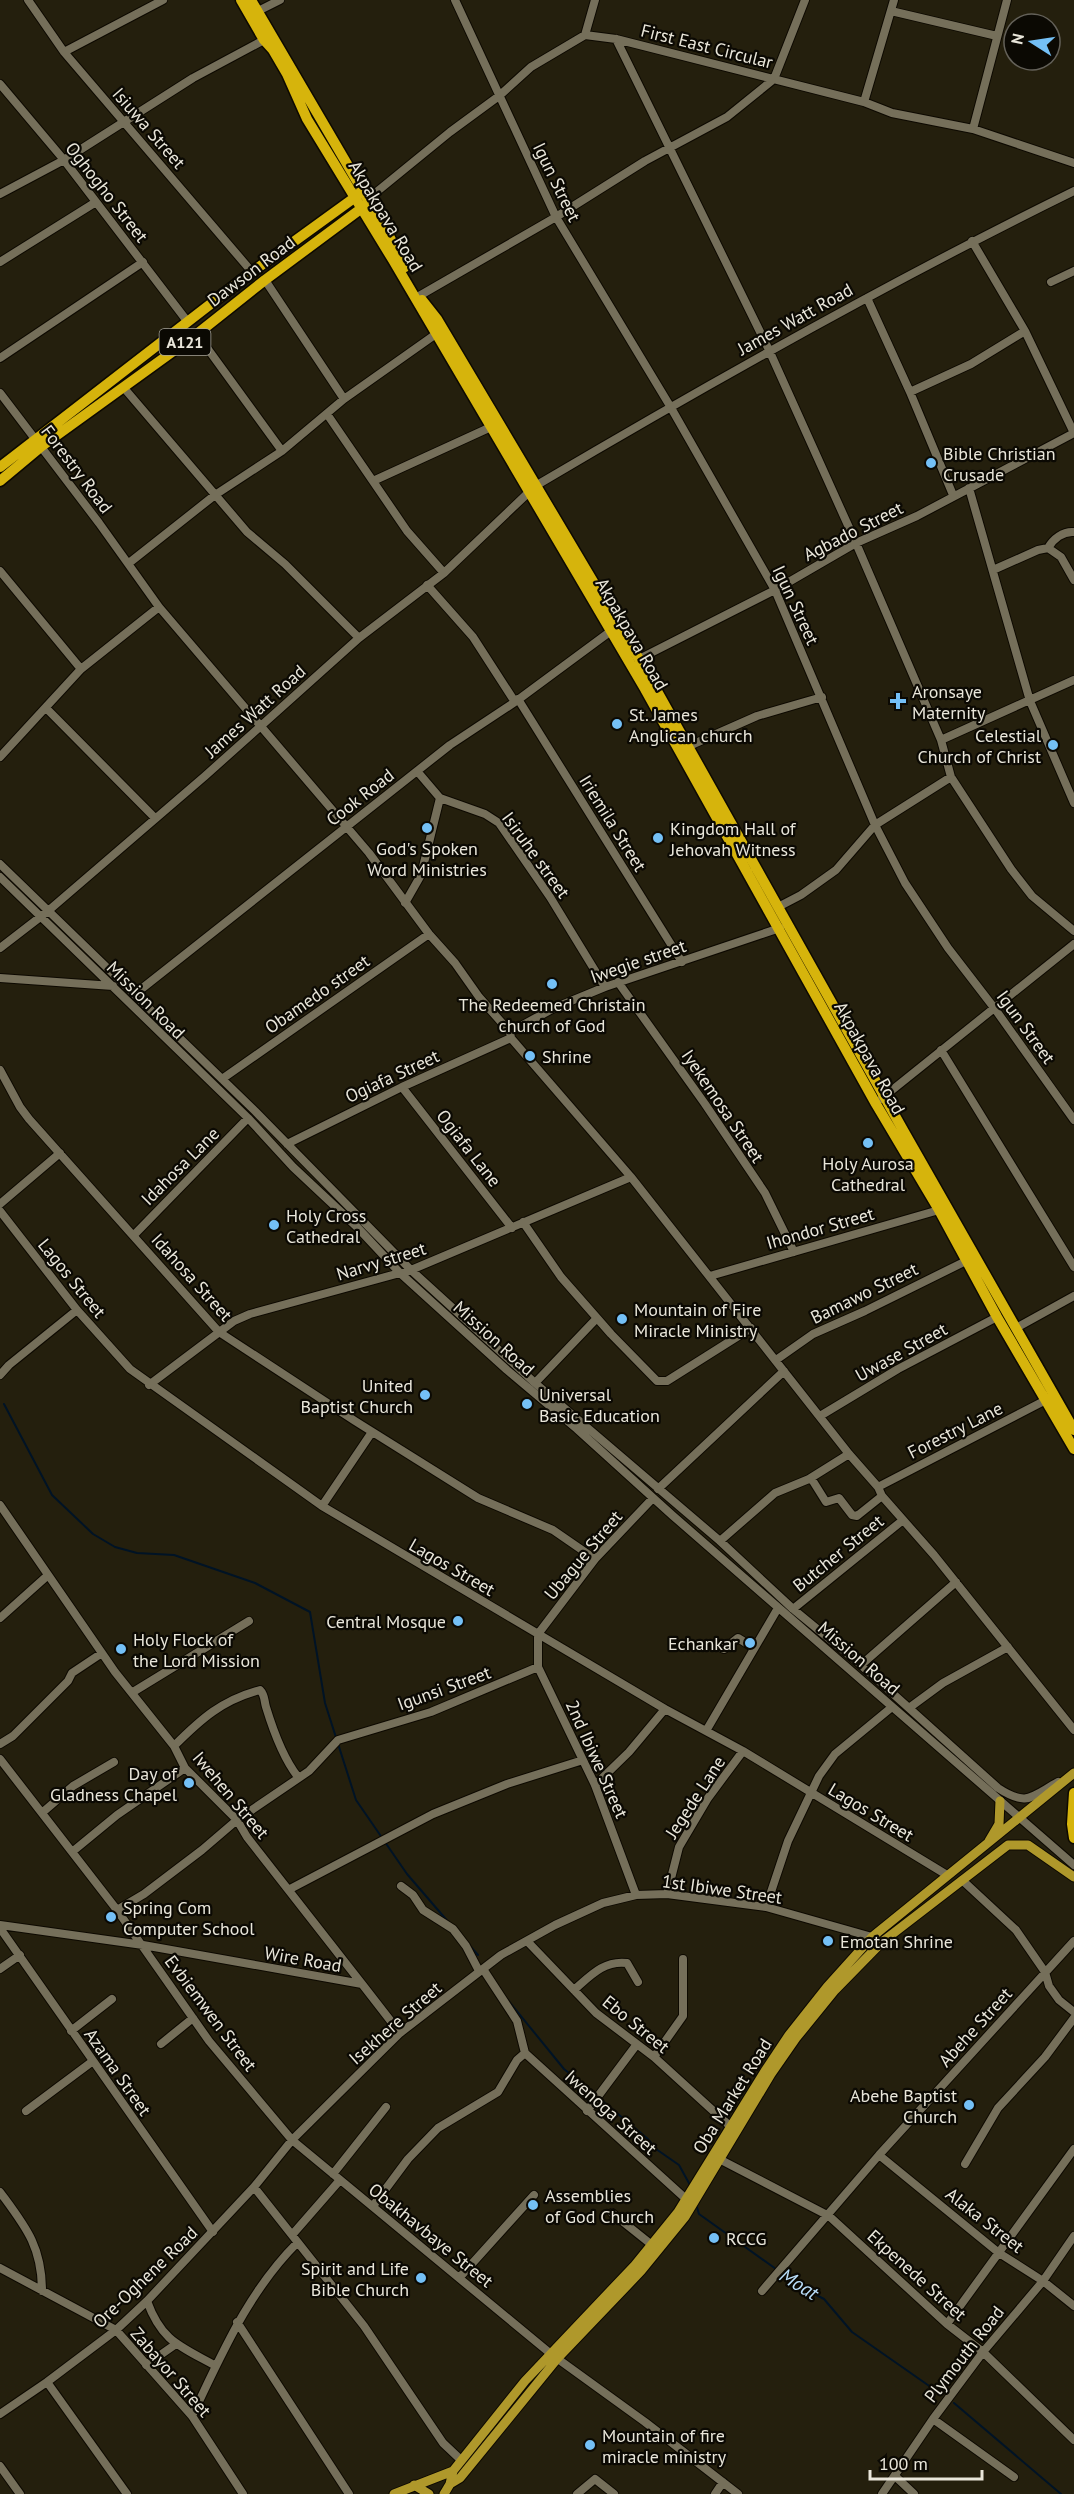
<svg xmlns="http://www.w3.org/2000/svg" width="1074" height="2494" font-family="'PT Sans',sans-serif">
<rect width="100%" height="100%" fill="#241f0d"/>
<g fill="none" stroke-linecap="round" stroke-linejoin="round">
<!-- stream -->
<path stroke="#001325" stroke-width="2" d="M4 1404 52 1495 93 1534 115 1547 137 1553 174 1555 255 1583 310 1612 325 1703 356 1800 407 1874 450 1924
M470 1946 478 1955
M507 1999 564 2069 596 2095
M600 2099 648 2139 656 2149 679 2165 690 2185
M696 2204 699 2214 776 2269
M781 2273 795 2284 824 2299 852 2332 935 2390
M954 2403 1061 2494"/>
<!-- minor casing -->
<g stroke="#0d0900" stroke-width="10">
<path id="minor" d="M28 0 64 52 252 272
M455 0 556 217 670 406 775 590 875 825 905 883 948 948 995 1009 1074 1120
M258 11 280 0
M891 11 997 36
M585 35 595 0
M616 39 769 350 856 543 941 740 951 777 1011 869 1032 896 1074 931
M64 52 163 0
M0 84 64 160 187 321
M864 102 894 0
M973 129 1007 0
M0 194 64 160 193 78 264 40
M370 203 374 194 450 132 499 96 531 67 585 35 616 39 864 102 892 113 973 129 1074 163
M972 241 1025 331 1074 433
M0 262 96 202
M265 280 344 399
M1051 282 1074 271
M419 296 556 217 645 161 727 117 774 79 805 0
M867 298 910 392 953 495
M197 334 282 451
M0 358 143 262
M124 388 247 532 285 564 359 638
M910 392 971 364 1025 331
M0 393 99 523 159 607 369 853 429 934 455 963 479 997 510 1032 511 1038 631 1177 849 1454 878 1487 882 1496 934 1555 1074 1730
M327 414 407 531 444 573
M373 481 491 427
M537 485C713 381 891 281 1074 191
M969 488 1030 701 1074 803
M1048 548C1053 539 1063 531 1074 532
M129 563 215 495 282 451 344 399 436 334
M993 570 1038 550 1048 548 1061 557 1074 580
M0 571 81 669
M427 585 473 637 515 702
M639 659 775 590 856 543 917 516 1074 433
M518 699 682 962
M46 708 155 818
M941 740 1074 680
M689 746 757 716 822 697
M0 757 81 669 159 607
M417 771 440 798 485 814 499 823 550 897 605 987
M0 864 255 1111 411 1270 535 1383 720 1541 793 1609 861 1665 998 1788C1027 1807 1031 1797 1058 1782
M0 877 248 1118 293 1167 357 1227 400 1273 507 1370 577 1429 672 1515 1074 1865
M405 903 421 875 440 798
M778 907 801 895 836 870 875 825 951 777
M0 948 48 911 205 776 359 638 444 573 528 493
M0 978 113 986
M618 982 705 1104 765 1193 794 1252
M135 994 450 745 515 702 611 631
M510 1032 554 1008 605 987 780 928
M941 1050 1074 1267
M0 1070 20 1107 29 1119 219 1332 355 1421 478 1498 553 1530 595 1559
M222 1079 429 934
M402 1087 512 1228
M881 1099 1074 944
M287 1144 402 1087 511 1038
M0 1204 60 1153
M0 1211 77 1310 130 1369 322 1506 665 1709 743 1751 947 1875
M523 1222 561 1277 611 1334 657 1381H667L751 1328
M134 1235 248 1118
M710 1276 939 1210
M1016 1328 1074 1296
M776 1360 813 1334 865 1311 968 1260
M0 1375 9 1365 77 1310
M535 1383 597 1318
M149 1385 234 1321 250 1314 411 1270 631 1177
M820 1416 898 1369 997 1317
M811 1478 826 1502 839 1498 852 1515 857 1516 882 1496
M878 1487 1046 1400
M658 1489 784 1371
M0 1505 115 1672 174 1746 185 1768 237 1820 247 1837 362 1984
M322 1506 372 1432
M720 1541 775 1493 809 1479 849 1454
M793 1609 903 1520
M0 1618 47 1576
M713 1644 724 1649 738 1638 754 1648
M861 1665 956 1582
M133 1692 249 1621
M909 1708 943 1683 1008 1647
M706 1731 778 1608
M0 1744 13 1736 68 1681 72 1673 102 1653
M174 1746C201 1719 222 1700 260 1690 265 1695 264 1700 266 1707 273 1730 283 1758 298 1777
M0 1759 117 1910 209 2041 292 2140 551 2354 645 2422 738 2494
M595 1785 629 1752 665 1709
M43 1812 73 1786 114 1762
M72 1852 117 1815 185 1768
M962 1880 1016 1930 1045 1972 1049 1986 1059 2000 1074 2012
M401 1886 413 1895 423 1910 453 1929 466 1946 479 1971
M290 1889 433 1814 507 1784 583 1760
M667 1894 679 1847 708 1798 743 1751
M636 1895 595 1785 538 1667V1634L595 1559 653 1498
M766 1907 788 1841 819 1776 835 1754 892 1707
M117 1910 144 1894 202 1850 237 1820 309 1771 338 1740 431 1712 538 1667
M0 1925 143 1945 362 1984 400 2033
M0 1928 213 2232
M527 1941 596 2013 654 2057 731 2127
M0 1969 20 1955
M483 1969 517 2021 525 2053
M574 1990C590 1976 604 1960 627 1963L638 1982
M71 2031 112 1999
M161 2044 193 2018
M654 2057 683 2016V1959
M26 2111 93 2061
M587 2111 637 2044
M879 2155 999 2253 1043 2281 1074 2306
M721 2160 829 2216 947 2324 983 2352 1074 2440
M965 2164 998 2108 1045 2057 1074 2018
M333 2174 386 2107
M254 2187 364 2326 443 2443 461 2460
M0 2192C25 2226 42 2246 42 2291
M373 2206 408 2159 438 2128 498 2092 517 2060 525 2053 686 2199
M612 2213 652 2245
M292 2235 340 2180
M0 2268 116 2330 192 2416 243 2494
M460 2277 534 2195
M762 2291 879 2155 1074 1941
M147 2301C162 2342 180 2346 216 2366
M237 2322 349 2494
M947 2324 1074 2149
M146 2365 176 2344
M47 2382 127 2494
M0 2414 47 2382 116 2330 147 2301 254 2187 292 2140 400 2033 501 1955 555 1925 603 1903 636 1895 667 1894 766 1907 872 1937 882 1942
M192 2416C222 2354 248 2292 297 2243
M933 2419 1014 2477
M0 2466 20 2494
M895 2476 914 2494
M577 2494 595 2479 614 2494
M715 2494 723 2482
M882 2494 933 2419 983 2352 1043 2281 1074 2236"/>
</g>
<!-- major casing -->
<g stroke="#0d0900" stroke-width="11">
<path id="major" d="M989 1841 999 1824 1000 1801
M450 2484 460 2478 557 2359 641 2271 685 2217 771 2074 796 2038 835 1990 882 1942 1008 1845H1028L1074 1877
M414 2485 429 2494
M394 2494 453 2471
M444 2494 450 2484 453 2471 525 2381 635 2265 678 2212 765 2071 789 2035 827 1987 872 1937 1074 1773"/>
</g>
<!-- highway casing -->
<g stroke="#0d0900" stroke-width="13">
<path id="highway" d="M241 0 264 40 273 50 287 74 307 119 393 260 645 689 876 1104 939 1210 997 1317 1074 1449
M251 0 388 234 405 267
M422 300 437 319 639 659 903 1130 1074 1430
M0 467 252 272 361 193
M0 481 42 446 197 334 265 280 366 205
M1074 1793 1072 1824 1074 1838"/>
</g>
<!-- minor -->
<use href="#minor" stroke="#756f5a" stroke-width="8"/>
<!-- major -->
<use href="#major" stroke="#af982b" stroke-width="9"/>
<!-- highway -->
<use href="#highway" stroke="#d6b40c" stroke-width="10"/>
</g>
<!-- markers -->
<g fill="#74c0f6" stroke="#0b0903" stroke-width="2">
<circle cx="931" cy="463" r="6"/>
<path d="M895 692h6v6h6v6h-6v6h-6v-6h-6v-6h6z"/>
<circle cx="617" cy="724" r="6"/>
<circle cx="1053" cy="745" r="6"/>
<circle cx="427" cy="828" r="6"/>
<circle cx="658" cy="838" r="6"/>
<circle cx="552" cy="984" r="6"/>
<circle cx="530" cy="1056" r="6"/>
<circle cx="868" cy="1143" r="6"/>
<circle cx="274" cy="1225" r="6"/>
<circle cx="622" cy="1319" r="6"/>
<circle cx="425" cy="1395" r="6"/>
<circle cx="527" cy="1404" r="6"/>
<circle cx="458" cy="1621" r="6"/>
<circle cx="750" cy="1643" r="6"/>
<circle cx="121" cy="1649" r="6"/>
<circle cx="189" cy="1783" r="6"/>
<circle cx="111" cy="1917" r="6"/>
<circle cx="828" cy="1941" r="6"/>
<circle cx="969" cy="2105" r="6"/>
<circle cx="533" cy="2205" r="6"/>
<circle cx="714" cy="2238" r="6"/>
<circle cx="421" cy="2278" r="6"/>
<circle cx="590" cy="2445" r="6"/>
</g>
<g text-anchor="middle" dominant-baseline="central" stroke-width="4.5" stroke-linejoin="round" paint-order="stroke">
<!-- shield labels -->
<rect fill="#0b0903" stroke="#a6a49a" stroke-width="1.5" x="159.5" y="329" width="51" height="26" rx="4.5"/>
<g font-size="16" font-weight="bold" fill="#e9e6da">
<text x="185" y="342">A121</text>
</g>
<!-- street labels -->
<g font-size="18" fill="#e9e6da" stroke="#0b0903">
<text transform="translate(707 46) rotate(14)">First East Circular</text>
<text transform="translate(149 128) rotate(49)">Isiuwa Street</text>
<text transform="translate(557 182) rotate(64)">Igun Street</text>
<text transform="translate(107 192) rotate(52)">Oghogho Street</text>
<text transform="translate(386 216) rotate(59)">Akpakpava Road</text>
<text transform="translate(251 271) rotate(-37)">Dawson Road</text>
<text transform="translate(795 319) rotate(-29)">James Watt Road</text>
<text transform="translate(77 469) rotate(53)">Forestry Road</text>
<text transform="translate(853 531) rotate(-27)">Agbado Street</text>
<text transform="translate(796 605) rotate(65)">Igun Street</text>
<text transform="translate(632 634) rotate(60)">Akpakpava Road</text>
<text transform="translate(255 711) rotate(-42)">James Watt Road</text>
<text transform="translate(360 797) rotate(-38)">Cook Road</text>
<text transform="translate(613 823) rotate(58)">Iriemila Street</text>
<text transform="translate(536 855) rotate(54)">Isiruhe street</text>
<text transform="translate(638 961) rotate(-19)">Iwegie street</text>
<text transform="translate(317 994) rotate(-35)">Obamedo street</text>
<text transform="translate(146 1000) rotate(45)">Mission Road</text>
<text transform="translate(1026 1027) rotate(54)">Igun Street</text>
<text transform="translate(870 1058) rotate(61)">Akpakpava Road</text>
<text transform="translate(392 1076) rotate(-25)">Ogiafa Street</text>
<text transform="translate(723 1106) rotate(56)">Iyekemosa Street</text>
<text transform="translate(469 1148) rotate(52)">Ogiafa Lane</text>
<text transform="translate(180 1166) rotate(-45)">Idahosa Lane</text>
<text transform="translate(820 1228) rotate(-16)">Ihondor Street</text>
<text transform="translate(381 1261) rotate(-17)">Narvy street</text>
<text transform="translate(192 1277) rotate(48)">Idahosa Street</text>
<text transform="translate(72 1278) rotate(51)">Lagos Street</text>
<text transform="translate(864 1293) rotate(-26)">Bamawo Street</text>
<text transform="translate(494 1338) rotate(42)">Mission Road</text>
<text transform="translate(901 1352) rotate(-29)">Uwase Street</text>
<text transform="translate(955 1430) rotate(-27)">Forestry Lane</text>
<text transform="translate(838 1553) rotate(-39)">Butcher Street</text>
<text transform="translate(583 1555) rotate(-50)">Ubague Street</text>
<text transform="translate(452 1567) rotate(30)">Lagos Street</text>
<text transform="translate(859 1658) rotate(41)">Mission Road</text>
<text transform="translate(444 1688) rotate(-20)">Igunsi Street</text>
<text transform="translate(597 1759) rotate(66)">2nd Ibiwe Street</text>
<text transform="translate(231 1795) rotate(50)">Iwehen Street</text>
<text transform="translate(695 1797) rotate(-57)">Jegede Lane</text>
<text transform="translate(871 1812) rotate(31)">Lagos Street</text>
<text transform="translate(722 1889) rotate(8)">1st Ibiwe Street</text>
<text transform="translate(303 1959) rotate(10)">Wire Road</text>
<text transform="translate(211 2013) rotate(53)">Evbiemwen Street</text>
<text transform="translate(395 2023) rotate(-41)">Isekhere Street</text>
<text transform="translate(636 2024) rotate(39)">Ebo Street</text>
<text transform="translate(975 2027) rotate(-48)">Abehe Street</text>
<text transform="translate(118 2072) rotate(55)">Azama Street</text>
<text transform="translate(732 2096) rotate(-58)">Oba Market Road</text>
<text transform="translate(611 2112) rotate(42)">Iwenoga Street</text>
<text transform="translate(985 2220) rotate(38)">Alaka Street</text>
<text transform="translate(431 2235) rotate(39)">Obakhavbaye Street</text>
<text transform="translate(917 2275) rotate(42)">Ekpenede Street</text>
<text transform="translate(145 2277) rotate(-44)">Ore-Oghene Road</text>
<text transform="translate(964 2354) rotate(-52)">Plymouth Road</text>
<text transform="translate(171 2372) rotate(49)">Zabayor Street</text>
</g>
<!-- poi labels -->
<g font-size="18" fill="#e9e6da" stroke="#0b0903" text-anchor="start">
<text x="943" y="453">Bible Christian<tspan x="943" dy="21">Crusade</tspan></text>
<text x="912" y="691">Aronsaye<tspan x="912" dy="21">Maternity</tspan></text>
<text x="629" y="714">St. James<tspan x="629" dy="21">Anglican church</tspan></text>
<text x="1041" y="735" text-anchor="end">Celestial<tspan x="1041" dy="21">Church of Christ</tspan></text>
<text x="670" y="828">Kingdom Hall of<tspan x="670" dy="21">Jehovah Witness</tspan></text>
<text x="427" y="848" text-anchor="middle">God's Spoken<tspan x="427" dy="21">Word Ministries</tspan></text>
<text x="552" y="1004" text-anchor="middle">The Redeemed Christain<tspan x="552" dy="21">church of God</tspan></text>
<text x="542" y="1056">Shrine</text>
<text x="868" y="1163" text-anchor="middle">Holy Aurosa<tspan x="868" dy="21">Cathedral</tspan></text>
<text x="286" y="1215">Holy Cross<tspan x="286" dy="21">Cathedral</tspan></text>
<text x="634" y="1309">Mountain of Fire<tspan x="634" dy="21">Miracle Ministry</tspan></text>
<text x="413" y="1385" text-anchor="end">United<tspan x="413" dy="21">Baptist Church</tspan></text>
<text x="539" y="1394">Universal<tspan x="539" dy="21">Basic Education</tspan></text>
<text x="446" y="1621" text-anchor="end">Central Mosque</text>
<text x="133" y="1639">Holy Flock of<tspan x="133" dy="21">the Lord Mission</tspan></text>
<text x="738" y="1643" text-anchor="end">Echankar</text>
<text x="177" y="1773" text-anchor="end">Day of<tspan x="177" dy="21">Gladness Chapel</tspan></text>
<text x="123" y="1907">Spring Com<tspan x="123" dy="21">Computer School</tspan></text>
<text x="840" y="1941">Emotan Shrine</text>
<text x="957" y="2095" text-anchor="end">Abehe Baptist<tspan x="957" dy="21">Church</tspan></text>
<text x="545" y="2195">Assemblies<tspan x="545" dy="21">of God Church</tspan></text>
<text x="726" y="2238">RCCG</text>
<text x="409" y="2268" text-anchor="end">Spirit and Life<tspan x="409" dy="21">Bible Church</tspan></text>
<text x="602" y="2435">Mountain of fire<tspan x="602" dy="21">miracle ministry</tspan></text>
</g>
<!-- water labels -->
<g font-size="20" font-style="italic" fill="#badffb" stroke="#0b0903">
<text transform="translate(799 2284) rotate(32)">Moat</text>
</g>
</g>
<!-- north arrow -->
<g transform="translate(1032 42) rotate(282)"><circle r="28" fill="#0b0903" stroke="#646159" stroke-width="1.5"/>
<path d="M0-4.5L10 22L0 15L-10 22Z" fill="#74c0f6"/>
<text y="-9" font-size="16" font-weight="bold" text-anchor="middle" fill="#e9e6da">N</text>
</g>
<!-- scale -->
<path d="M870 2470v9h112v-9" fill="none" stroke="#e9e6da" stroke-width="3"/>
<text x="879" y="2470" font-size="18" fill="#e9e6da" stroke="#0b0903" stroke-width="4.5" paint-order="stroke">100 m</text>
</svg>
